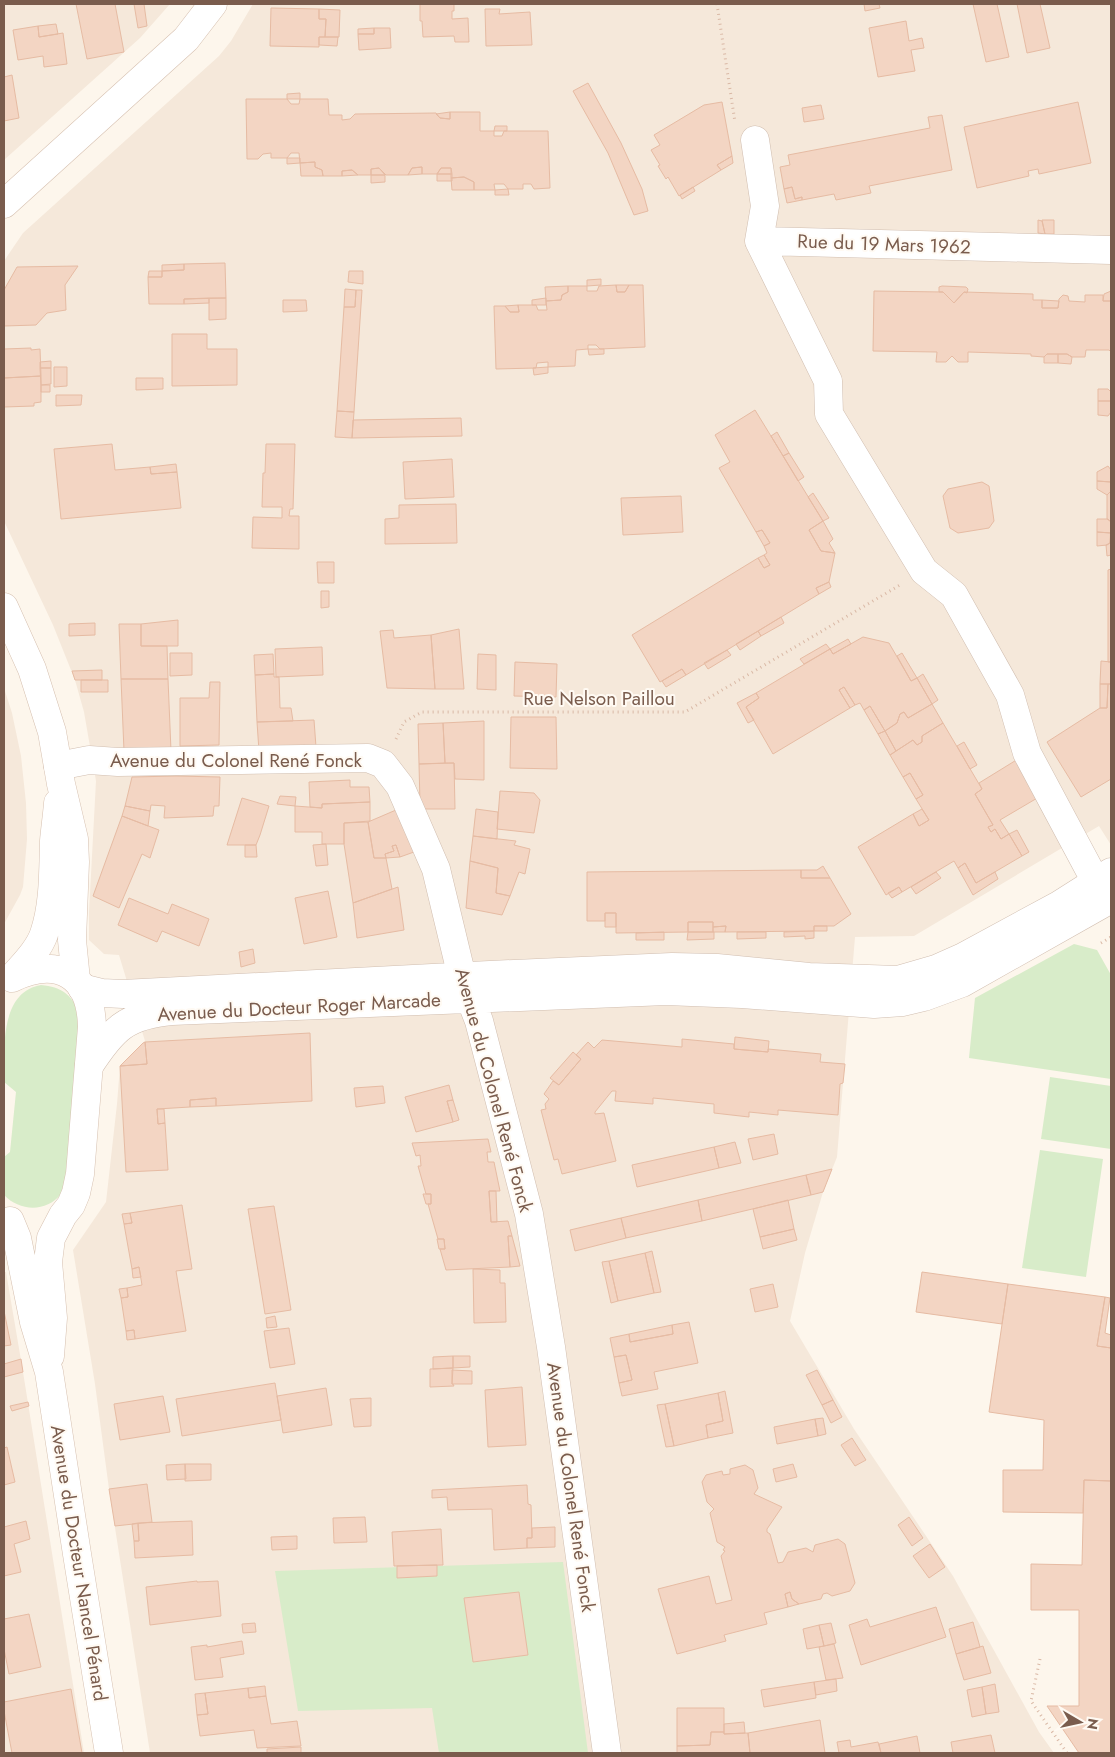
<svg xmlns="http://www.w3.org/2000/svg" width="1115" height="1757" font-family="Jost,sans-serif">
<rect width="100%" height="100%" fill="#fdf6ec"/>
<!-- residential -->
<path fill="#f5e8da" d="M4 4H170L140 38 4 160Z
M253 4H1111V845L1099 826 914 936 855 937 837 1157 823 1192 805 1253 790 1321 854 1429 953 1576 1039 1732 1054 1753H150L109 1489 95 1384 73 1250 106 1202 117 1104 120 1066 145 1041 119 955 104 954 89 940V912L96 781 84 712 75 680 53 625 4 521V261L23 233 219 56 231 41Z
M4 688 12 713 21 756 26 803 27 839 23 887 20 895 4 924Z
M4 1272H6L23 1372 84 1753H4Z"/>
<!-- green -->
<path fill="#d8ecc9" d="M1074 944 1097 950 1111 975V1079L969 1058 975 998Z
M41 985C62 987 70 994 80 1012L70 1176C67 1181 65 1189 61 1194 46 1213 19 1211 4 1195V1157L10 1152 16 1092 4 1082C4 1048 0 992 41 985Z
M1050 1077 1111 1086V1149L1041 1139Z
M1040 1150 1103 1159 1086 1277 1022 1268Z
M563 1562 588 1753H439L432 1708 298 1711 275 1571Z"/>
<!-- building -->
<path fill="#f3d5c3" stroke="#e6bba3" d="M76 4H115L124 52 87 59Z
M134 4H144L147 26 138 28Z
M420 4H454V11H452V19L468 18 469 42H455L454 36 423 37 422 21H420Z
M864 4H879L880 8 865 11Z
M973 4H997L1009 57 986 62Z
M1017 4H1040L1050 48 1027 53Z
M271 8 319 9V19H326L325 37H319V47L270 46Z
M319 9 340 10 339 37H325L326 19H319Z
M485 9H500L499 14 530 12 532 45 486 46Z
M906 21 909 41 922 38 924 48 911 50 915 71 878 77 869 28Z
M56 24 58 34 39 37 38 26Z
M38 26 39 37 63 33 67 64 44 67 43 56 18 60 13 30Z
M374 28V34H358V29Z
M374 28H390L391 48 359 50 358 34H374Z
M319 37H338L337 46 319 45Z
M12 75 19 118 4 121V77Z
M588 83 621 143 642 189 648 211 634 215 608 153 573 91Z
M300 93V99H287V94Z
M246 99H287L291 104H299L300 99H328L329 115H342V120L350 119 355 114 436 113 440 118 450 119V112H480V131H494V136H502L504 131H548L550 188 534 189 531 184H523V189H508L504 184H494L495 190H474V182L464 177 451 178V168H441L437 174H422V167L412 168 408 175H386L379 168 371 169V175H358L352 170 342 171V176H323L322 170 315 167V162L300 163 299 153H291L287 158H271V153L263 154 258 159H247Z
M722 102 732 156 717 165 721 170 679 196 668 177 666 179 658 166 660 165 651 150 660 145 654 135 704 105Z
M1078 102 1091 163 1039 174 1038 169 1028 171 1029 176 977 188 964 127Z
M821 105 824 119 804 122 802 108Z
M450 112V119L440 118 436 114Z
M942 115 952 170 869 186 871 193 836 200 834 194 802 200V197L795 199 792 187 784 189 780 167 790 165 788 155 930 128 928 117Z
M495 126H507V131H494Z
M732 156 733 163 721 170 717 165Z
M287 158H300V163L287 164Z
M315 162V167L322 170 323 176H301L300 163Z
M422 167V174L408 175 412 168Z
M379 168 385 175H371V169Z
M441 168H451L452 174H437Z
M352 170 358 175 342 176V171Z
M452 174V181H437V174Z
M371 175H385V182L371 183Z
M464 177 474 182V190H452L451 178Z
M693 187 695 191 682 199 680 195Z
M792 187 795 199 802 197V200L787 203 784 189Z
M495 190 508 189 509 195H495Z
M1038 220 1042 221 1045 234 1038 233Z
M1042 220H1054V234H1045Z
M225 263 226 298 184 299V304H149L148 277H162V271L184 270V264Z
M184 264V270L162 271V265Z
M78 266 65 285 66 310 47 313 36 325 4 326V290L17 267Z
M149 271H162V277H148Z
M349 271H363V284L348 282Z
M601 279V285L587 286V280Z
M616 285H629L625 292H617Z
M616 285 617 292H625L629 285H643L645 347 600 349 596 345H588V349L576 350 575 366 548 367V362L537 363 536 368 496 369 494 306H505L510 312H519L518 305H536L538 310H547L546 301 561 300 562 295 568 292V286H587V291H597L599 286Z
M568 286V292L562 295 561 300 546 301 545 287Z
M942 286 966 287 968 289 967 293 964 292 954 303 943 292H939V287Z
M345 289 356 290 355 307H344Z
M356 290H362L354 412 337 411 344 307H355Z
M874 291 943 292 954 303 964 292 1033 294V300H1042V308H1058L1059 299 1063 295 1068 296 1069 301 1085 302V295H1103V301H1111V352L1109 350H1086L1085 357H1072L1067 354H1047L1044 357 1031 356V354L968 352V362H958L952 356 946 362H936L937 352 873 351Z
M1111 291V301H1103L1104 294Z
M209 298V303L184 304V299Z
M209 298H226V319L209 320Z
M546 298V305H532V300Z
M283 300H306L307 311 283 312Z
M1042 300 1059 301 1058 308H1042Z
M518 305 519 312H510L505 306Z
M172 334H207V349H237V385L172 386Z
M31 348V350L40 349 41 376 4 378V349Z
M588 349H604V354L589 355Z
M1047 354H1058V363H1044V357Z
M1058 354H1067L1072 357 1071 364 1058 363Z
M51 361V368H40V362Z
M54 367H67V386L54 387Z
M548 367V373L534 375 533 368Z
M40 368H51V384L41 385Z
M41 376V402L34 403V406L4 407V378Z
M136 378H163V389L136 390Z
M41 385H50V392H41Z
M1098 389H1108L1111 392V401H1098Z
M56 395H82L81 405 56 406Z
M1098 401H1111V412L1108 416 1098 415Z
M755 410 823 521 809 530 821 551 835 553 829 582 816 588 819 594 686 675 682 669 660 682 632 635 758 558 764 568 770 565 764 555 767 553 764 546 770 543 762 530 756 532 719 468 730 462 715 435Z
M337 411 354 412 352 438 335 437Z
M461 418 462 436 352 438 353 420Z
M777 432 789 453 783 456 771 436Z
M112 444 115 470 150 467 151 474 177 472 181 508 61 519 54 449Z
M266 444H295L293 509H290L289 516H299V549L252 548 253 517 282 518V507H262L263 473H265Z
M789 453 804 477 798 481 783 456Z
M452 459 454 497 405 499 403 462Z
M176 464 177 472 151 474 150 467Z
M1108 466 1111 470V482L1097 481V472Z
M1097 481 1111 482V491L1107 495 1097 489Z
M982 482 989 486 994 521 989 528 958 533 950 528 943 496 948 489Z
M1111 491V555L1107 556 1106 545 1110 543 1111 522 1107 519V495Z
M813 493 829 518 823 521 808 497Z
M681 496 683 532 623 535 621 498Z
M456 504 457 543 385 544V519L399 518V505Z
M1097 519H1108L1111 522V533L1097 532Z
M823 521 833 539 829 543 835 553 821 551 809 530Z
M762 530 770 543 764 546 756 532Z
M1097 532 1111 533 1110 543 1107 545 1097 546Z
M764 555 770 565 764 568 758 558Z
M317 562H334V583H318Z
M1111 569V662H1108V570Z
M829 582 831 587 819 594 816 588Z
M321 591H329V607L321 608Z
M781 617 784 623 761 636 758 631Z
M178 620V646H141V624Z
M95 623V635L69 636V624Z
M119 624H141V646H167L168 679H121Z
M459 629 464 689H435L431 635Z
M393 630 394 638 431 635 435 689 387 688 380 631Z
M758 631 761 636 740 650 736 644Z
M863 637 889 643 911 681 917 678 932 704 908 718 904 712 900 714 897 723 885 731 870 706 864 710 860 703 855 705 844 687 839 690 850 708 773 754 746 707 759 698 756 693 830 649 833 654Z
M848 639 851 644 833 654 830 649Z
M826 644 830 649 804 664 800 659Z
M322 647 323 675 276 677 275 649Z
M727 650 731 655 708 669 704 663Z
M170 653H192V675L170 676Z
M902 653 917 678 911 681 897 656Z
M273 654 274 674 255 675 254 655Z
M478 654 496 655V690L477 689Z
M1101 661 1111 662V684H1100Z
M515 662 557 664 556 697 514 696Z
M682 669 686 675 666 687 662 681Z
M102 670V680H75L72 671Z
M274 674V677H279L280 708H291L293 721 257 722 255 675Z
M923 674 938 700 932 704 917 678Z
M121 679H168L171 751H124Z
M81 680H108V692H81Z
M210 682H220L219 745 180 746V698H209Z
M1100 684H1108L1107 708H1100Z
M1108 684H1111V779L1081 797 1047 742 1100 708H1107Z
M844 687 855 705 850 708 839 690Z
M756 693 759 698 746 707 754 720 748 723 737 703Z
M932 704 943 723 922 736V742L917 745 913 740 896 751 885 731 897 723 900 714 904 712 908 718Z
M870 706 885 731 878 734 864 710Z
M511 717H556L557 769 510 768Z
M314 720 316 747 259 751 257 722Z
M484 721V780L455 779 454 763H445L443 723Z
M443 723 445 763 419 764 418 724Z
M943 723 982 789 975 794 993 825 988 827 991 832 995 829 1001 839 1009 834 1022 856 976 883 965 863 958 868 954 861 902 892 899 887 886 895 858 847 913 814 919 826 929 820 916 799 923 795 910 773 903 777 890 755 913 740 917 745 922 742V736Z
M885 731 896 751 890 755 878 734Z
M964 742 977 765 970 769 957 746Z
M1018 759 1039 797 1000 820 1009 834 1001 839 995 829 991 832 988 827 993 825 975 794 982 789 979 783Z
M454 763 455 809H425L420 804 419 764Z
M910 773 923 795 916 799 903 777Z
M176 776 220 777 219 806H214L213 816 164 818 165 806 151 805 150 811 125 806 132 777Z
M350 780V787H369L370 802 322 804V808L310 807 309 782Z
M500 791 534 793 540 800 534 833 497 829Z
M280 796 296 797 295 806 277 804Z
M242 798 269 806 260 835 256 845H227Z
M370 802V821L344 823V844H322V832H295V806L322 808V804Z
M125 806 150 811 148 826 122 816Z
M476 809 498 812 497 839 473 836Z
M922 809 929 820 919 826 913 814Z
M396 810 414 852 400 857 396 845 392 846 394 851 385 854 386 858H374L368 822Z
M122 816 159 830 150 858 142 854 119 908 93 896Z
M368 822 374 858H386L392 889 353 903 344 844V823Z
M1017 830 1029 852 1022 856 1009 834Z
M473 836 516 841 514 845 530 849 525 874 519 872 510 896 496 893 498 868 470 861Z
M326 844 328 865 316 866 313 845Z
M245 845H256L257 857H245Z
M396 845 400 857 386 858 385 854 394 851 392 846Z
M470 861 498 868 496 893 510 896 502 915 466 908Z
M965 863 976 883 995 872 998 879 973 895 958 868Z
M823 866 830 878H801V870H817Z
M801 870V878H830L851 914 834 926H814V931L725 932 726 926 713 927V922H688V932L616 933V913H605V921H587V872Z
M936 872 941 878 916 894 911 887Z
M398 887 404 930 357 938 353 903Z
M899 887 902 892 892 898 888 893Z
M328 891 337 937 304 944 295 898Z
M129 898 168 914 172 904 209 919 199 946 162 931 157 942 118 925Z
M605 913H616V927H605Z
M688 922H713V932H688Z
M726 926 725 932H713V927Z
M814 926H827V931H814Z
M814 931V938L805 939V936L784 937V932Z
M664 932V940H636V933Z
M688 932H714V939L687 940Z
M737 932H766V938L737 939Z
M253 949 255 963 241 967 239 952Z
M310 1033 312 1101 216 1106V1098L190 1100V1107L157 1109 158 1124 165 1123 168 1170 126 1172 120 1066 147 1064 145 1042Z
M735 1037 769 1041 768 1052 734 1049Z
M682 1039 734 1044V1049L768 1052V1049L821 1054 820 1062 845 1064 843 1083 840 1084 838 1115 778 1110V1115L749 1112V1117L714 1113V1104L653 1098V1104L615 1101 616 1091H612L595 1112V1114L604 1113 616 1161 562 1174 558 1159 554 1160 541 1110 546 1109 545 1104 549 1099 544 1094 553 1081 559 1085 581 1059 576 1055 588 1042 594 1048 602 1040 682 1047Z
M145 1042 147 1064 120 1066 143 1043Z
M573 1052 581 1059 559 1085 550 1078Z
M449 1085 453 1100 447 1101 453 1122 416 1132 405 1097Z
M383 1086 385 1103 356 1107 354 1088Z
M216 1098V1106L190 1107V1100Z
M453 1100 459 1120 453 1122 447 1101Z
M157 1109H164L165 1123 158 1124Z
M774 1134 778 1154 753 1160 748 1139Z
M488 1139 491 1152H487L488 1162H494L500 1191H489L491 1222 508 1221 512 1236H508L510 1267 446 1270 440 1249H445L444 1239H438L428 1204H431V1194H426L418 1166H421L420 1155 416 1156 412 1143Z
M735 1142 741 1163 719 1168 714 1147Z
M714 1147 719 1168 637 1187 632 1165Z
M832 1169 823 1192 811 1195 806 1175Z
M806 1175 811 1195 702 1221 698 1200Z
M489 1191H496L497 1222H491Z
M423 1194H431V1204H426Z
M698 1200 702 1221 626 1238 621 1218Z
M788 1200 794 1229 760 1237 753 1209Z
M182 1205 192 1269 176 1271 186 1331 135 1339 134 1330 126 1331 121 1298 128 1297 127 1288 142 1285 139 1267 132 1269 124 1224 132 1223 130 1213Z
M274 1206 291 1310 265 1314 248 1209Z
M130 1213 132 1223 124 1224 122 1214Z
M621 1218 626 1238 575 1251 570 1230Z
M794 1229 797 1240 763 1249 760 1237Z
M508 1236H512L520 1266 510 1267Z
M437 1239H444L445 1249H439Z
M652 1251 661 1292 654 1293 645 1253Z
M645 1253 654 1293 618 1301 609 1261Z
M609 1261 618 1301 611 1303 602 1262Z
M139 1267 141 1277 133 1278 132 1269Z
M473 1269 500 1270V1283H505L506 1322 474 1323Z
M922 1272 1008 1284 1002 1324 916 1312Z
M773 1284 778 1307 755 1312 750 1289Z
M1008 1284 1105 1297 1097 1346 1111 1348V1481L1084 1480 1083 1513 1003 1512V1470H1043L1044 1420 989 1412Z
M127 1288 128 1297 121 1298 119 1289Z
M1105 1297 1110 1298 1105 1333 1111 1335V1348L1097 1346Z
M4 1311 11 1345 4 1346Z
M275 1316 277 1327 267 1328 266 1318Z
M689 1322 698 1363 654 1372 658 1389 622 1396 619 1383 632 1380 626 1355 614 1357 610 1338 629 1334 630 1342 673 1334 672 1325Z
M672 1325 673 1334 630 1342 629 1334Z
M289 1328 295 1364 270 1368 264 1331Z
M134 1330 135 1339 127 1340 126 1331Z
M626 1355 632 1380 619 1383 614 1357Z
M453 1356H470V1367L453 1368Z
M453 1356V1368L433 1369V1357Z
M21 1359 23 1372 4 1377V1364Z
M453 1368 452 1384H453L454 1386 430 1387V1369Z
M452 1370 472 1371V1384H452Z
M817 1370 833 1400 822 1405 806 1375Z
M275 1383 281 1420 182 1436 176 1399Z
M522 1387 526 1445 488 1447 485 1390Z
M326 1388 332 1425 283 1433 277 1396Z
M725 1391 733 1433 708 1438 706 1425 723 1421 718 1393Z
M718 1393 723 1421 706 1425 708 1438 674 1446 665 1404Z
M163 1396 170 1432 120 1440 114 1404Z
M371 1398V1426L354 1427 350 1399Z
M833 1400 842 1417 831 1423 822 1405Z
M28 1402 29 1406 12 1411 10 1406Z
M665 1404 674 1446 666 1447 657 1405Z
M823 1418 826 1434 818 1436 815 1419Z
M815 1419 818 1436 777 1444 774 1427Z
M852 1438 866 1460 855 1466 841 1445Z
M7 1447 15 1482 4 1485V1448Z
M185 1464 186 1479 167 1480 166 1465Z
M185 1464H211V1480L185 1481Z
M793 1464 797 1477 776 1482 773 1469Z
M745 1465 753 1470 758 1488 754 1494 782 1507 767 1529V1532L770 1534 778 1563 783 1562 788 1552 806 1548 813 1552 815 1545 838 1539 845 1544 855 1583 850 1591 832 1596 827 1593 823 1594 821 1599 799 1604 792 1599 790 1592 785 1594 788 1607 764 1613 767 1624 724 1635 726 1641 677 1654 658 1589 709 1576 716 1604 732 1600 721 1556 725 1551 723 1550 725 1547 717 1542 710 1513 714 1509 707 1502 702 1482 706 1475 722 1471 723 1475 730 1474V1469Z
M1084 1480 1111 1481V1753H1079L1047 1706H1079V1610H1031V1564L1082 1565Z
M147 1484 152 1522 115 1526 109 1489Z
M527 1485 528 1504 531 1505 532 1538H527V1548L494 1550 492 1509 448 1510 447 1497 432 1498V1490Z
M365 1517 367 1542 334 1543 333 1518Z
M909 1517 923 1538 912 1546 898 1525Z
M26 1521 30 1539 14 1544 21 1572 4 1576V1527Z
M192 1521 193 1555 135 1558 134 1541H139L138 1523Z
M138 1523 139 1541H134L132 1524Z
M555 1527V1547L527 1548V1538H532V1528Z
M441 1529 443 1565 394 1566 392 1532Z
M297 1536V1549L272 1550 271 1537Z
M930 1544 945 1567 929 1578 913 1556Z
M437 1565V1576L397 1578V1566Z
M197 1581V1582L218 1581 221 1616 150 1625 146 1587Z
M519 1592 528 1655 473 1662 464 1598Z
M790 1592 792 1599 799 1604 788 1607 785 1594Z
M936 1607 946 1637 861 1665 849 1625 867 1619 870 1627Z
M29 1614 41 1667 9 1674 4 1649V1619Z
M973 1622 980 1647 956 1654 949 1629Z
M255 1623 256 1632 243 1633 242 1624Z
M831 1623 836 1643 824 1646 819 1625Z
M819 1625 824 1646 807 1649 803 1629Z
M242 1641 244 1654 220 1658 223 1677 195 1680 191 1647 207 1645V1647Z
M834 1644 843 1678 826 1680 819 1647Z
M983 1646 991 1673 964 1680 956 1654Z
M836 1679 837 1691 816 1695 814 1682Z
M814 1682 816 1698 764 1707 761 1690Z
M995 1684 999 1712 986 1714 982 1687Z
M265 1686 266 1696 249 1698 248 1688Z
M982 1687 986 1714 972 1717 967 1690Z
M248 1688 249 1698 266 1696 271 1724 297 1721 301 1746 257 1748 254 1730 200 1736 197 1715 208 1714 205 1693Z
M71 1689 82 1753H12L4 1711V1702Z
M205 1693 208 1714 197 1715 195 1694Z
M677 1708H724V1732H711L710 1745 677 1746Z
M820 1720 825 1753H750L748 1733Z
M744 1722 745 1733 724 1734V1724Z
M711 1732H724V1734L748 1733 750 1753H677V1746L710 1745Z
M991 1735 995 1753H953L951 1742Z
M917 1736 920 1753H881L879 1744Z
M850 1740 851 1747 878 1742 881 1753H839L837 1742Z
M301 1747V1753H267V1749Z"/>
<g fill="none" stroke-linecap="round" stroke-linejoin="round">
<!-- street casing -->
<g stroke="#d1beb0" stroke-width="29">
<path id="street" d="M755 140 765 206 759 241 1111 250
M759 241 828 381 829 414 924 571 954 595 1010 695 1027 753 1105 899
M58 766 89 760 118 762 368 758 383 764 400 786 436 869 462 977 479 1021 529 1214 551 1347 607 1753
M82 988 102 993 123 994 490 975 672 967 717 968 809 977 898 980 936 969 963 957 1059 905 1111 872
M89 1066C113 1029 126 1015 172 1011L666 991 742 994 874 1004 903 1002 924 997 962 983 1111 899"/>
</g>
<!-- secondary casing -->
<g stroke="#d6c0b0" stroke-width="29">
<path id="secondary" d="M4 204 186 39 213 4
M4 607 32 669 52 732 61 784 74 839 75 862 72 940 76 980
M12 978C59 956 91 975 92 1027L80 1174 76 1193 71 1205 63 1215 51 1238 48 1262 53 1318 50 1356
M12 978C23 965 38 951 44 934 54 904 53 872 54 841 55 829 57 816 58 803
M10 1221 17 1238 34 1322 49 1372 77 1554 109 1753"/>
</g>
<!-- path -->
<path stroke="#d9b8a5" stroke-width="3" stroke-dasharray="1 4" stroke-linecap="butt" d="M717 4 735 122
M396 739 404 722 422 712H685L900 585
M1101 943 1111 937
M1040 1659 1031 1701 1067 1753"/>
<!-- street -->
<use href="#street" stroke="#fff" stroke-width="28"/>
<!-- secondary -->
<use href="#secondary" stroke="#fff" stroke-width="28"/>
</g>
<g text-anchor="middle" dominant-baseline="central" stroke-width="4" stroke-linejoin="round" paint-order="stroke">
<!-- street labels -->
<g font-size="19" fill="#7a5c4d" stroke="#fffaf3">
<text transform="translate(884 244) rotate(2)">Rue du 19 Mars 1962</text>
<text x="599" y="698">Rue Nelson Paillou</text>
<text x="236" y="760">Avenue du Colonel René Fonck</text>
<text transform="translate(299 1007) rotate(-3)">Avenue du Docteur Roger Marcade</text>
<text transform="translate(494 1090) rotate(75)">Avenue du Colonel René Fonck</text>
<text transform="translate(571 1487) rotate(82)">Avenue du Colonel René Fonck</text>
<text transform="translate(79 1563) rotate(81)">Avenue du Docteur Nancel Pénard</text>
</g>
</g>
<!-- border -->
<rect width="1115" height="1757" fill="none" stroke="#7a5c4d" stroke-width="10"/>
<!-- north arrow -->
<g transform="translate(1080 1722) rotate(99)" stroke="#fffaf3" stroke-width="4" paint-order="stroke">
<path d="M0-4L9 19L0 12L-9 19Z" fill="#7a5c4d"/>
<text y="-8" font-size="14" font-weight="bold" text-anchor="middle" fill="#7a5c4d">N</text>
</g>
</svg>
